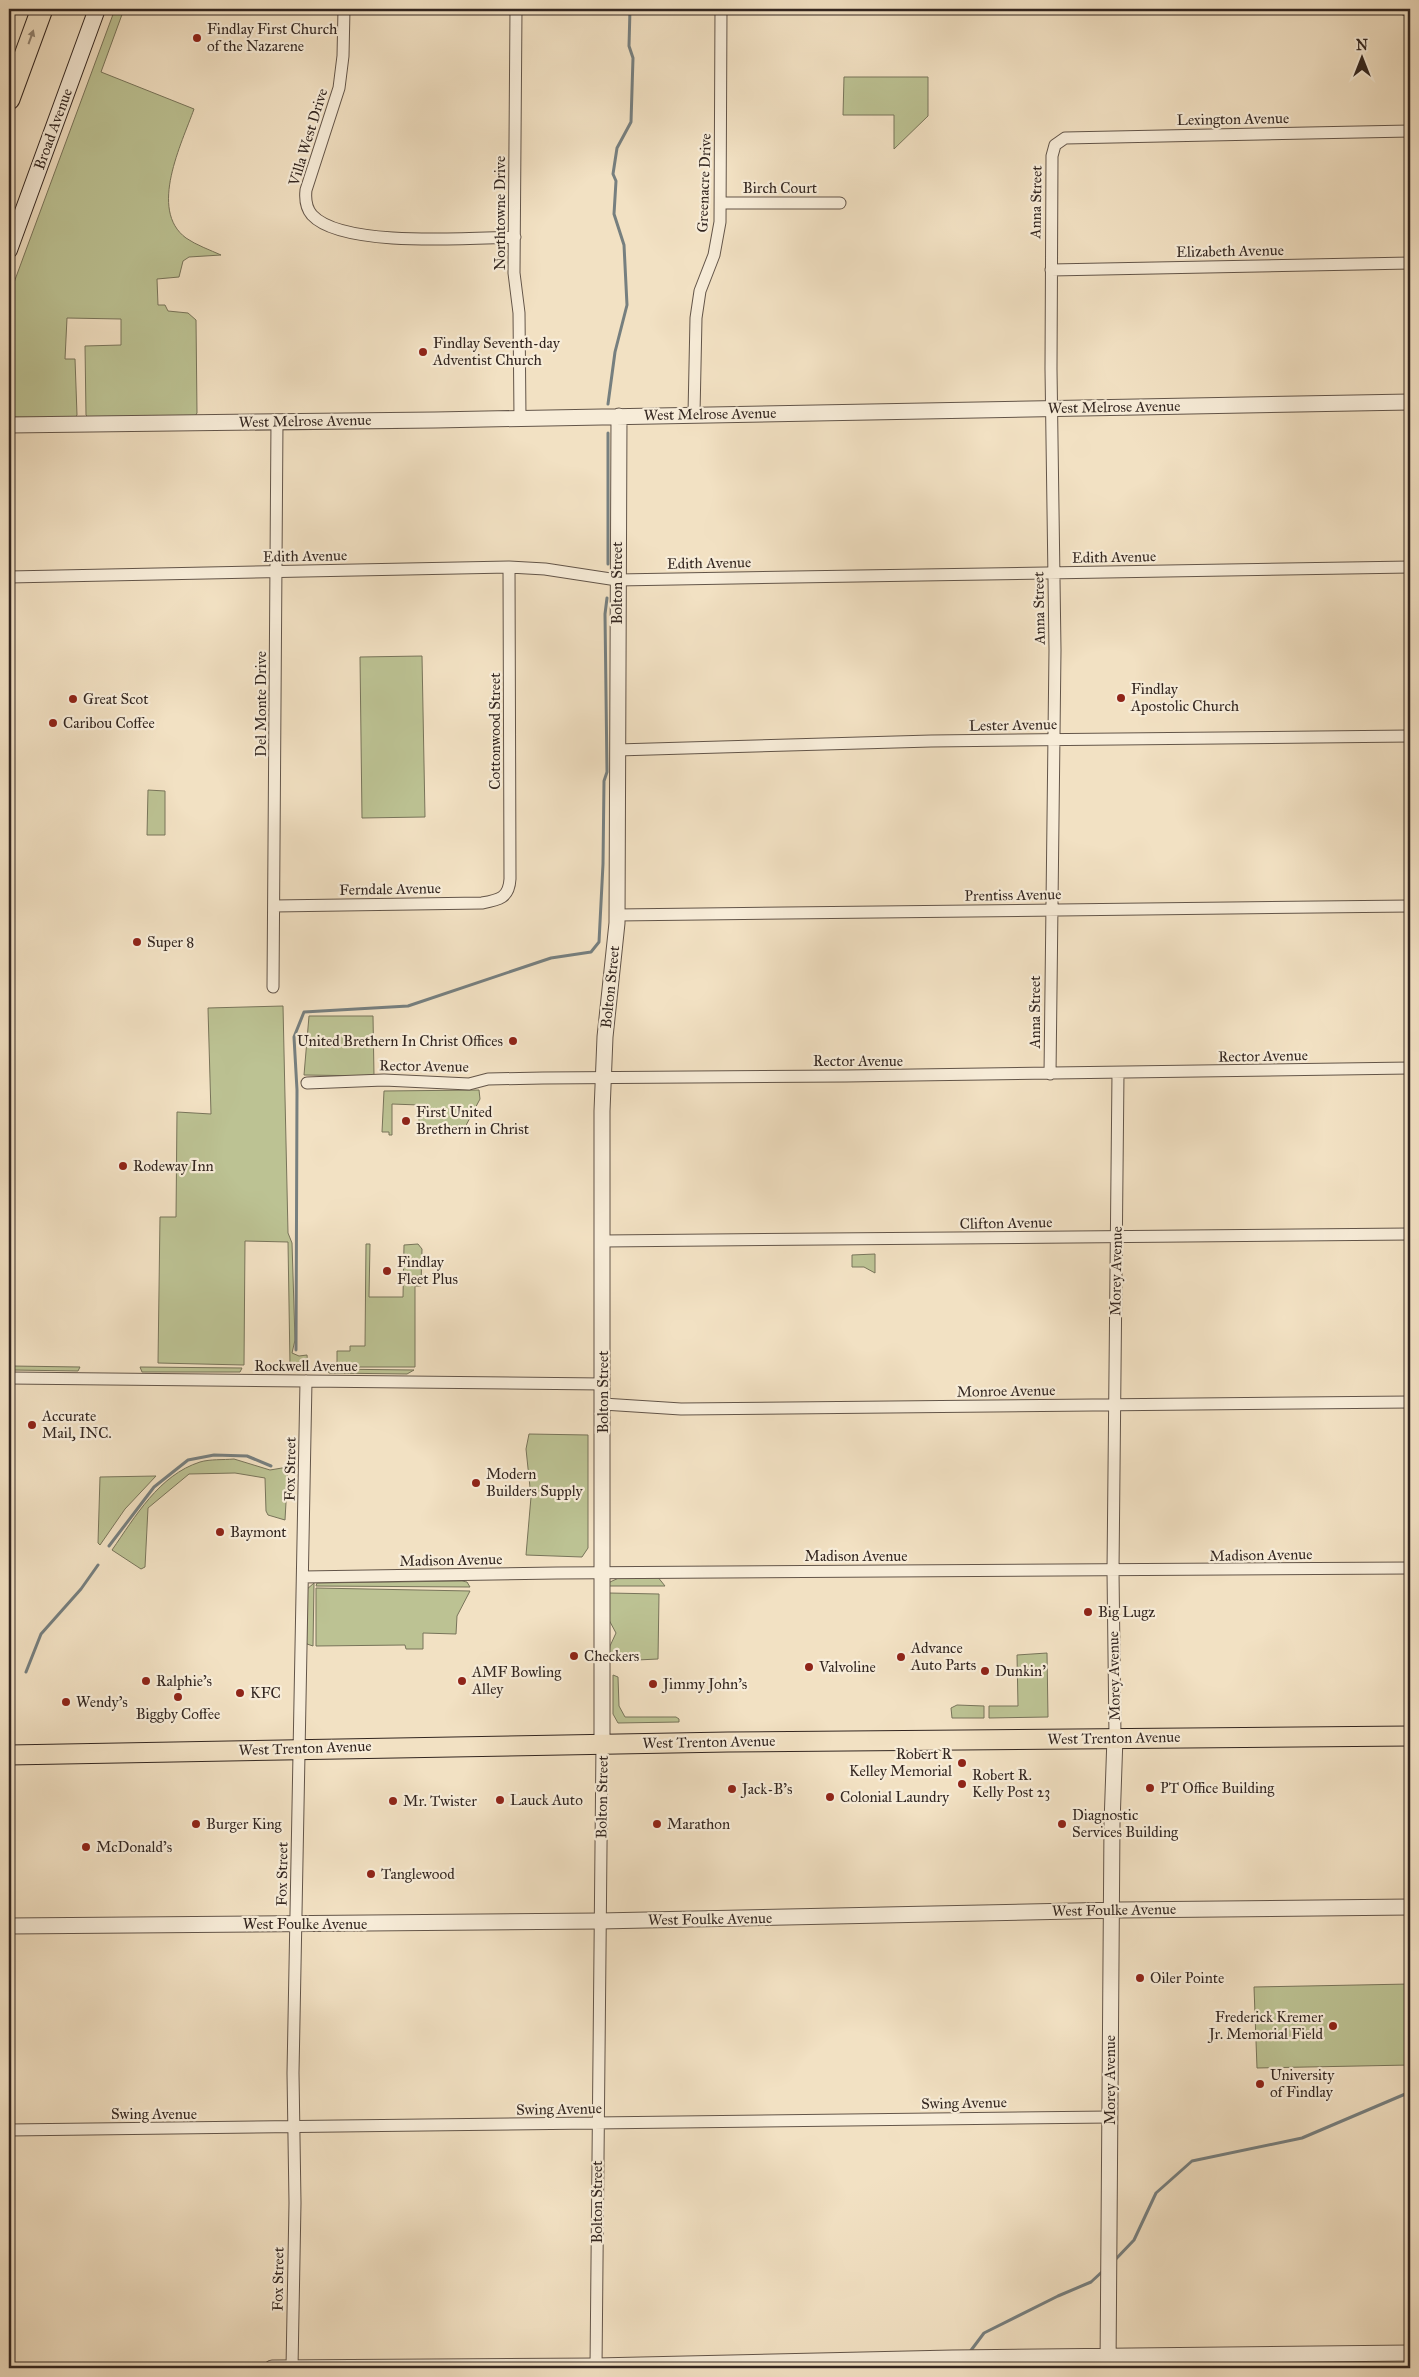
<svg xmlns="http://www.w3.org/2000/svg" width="1419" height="2377" font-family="'IM FELL Great Primer',serif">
<rect width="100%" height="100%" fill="#f2e1c3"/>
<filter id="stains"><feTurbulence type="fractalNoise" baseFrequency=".004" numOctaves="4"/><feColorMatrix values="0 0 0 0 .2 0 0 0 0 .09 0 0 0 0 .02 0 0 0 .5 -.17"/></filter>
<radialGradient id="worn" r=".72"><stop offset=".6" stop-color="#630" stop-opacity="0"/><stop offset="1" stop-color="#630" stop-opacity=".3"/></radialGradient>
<!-- green -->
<path fill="#bcc293" stroke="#78745a" d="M115 9H124L101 72 194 109C182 143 148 210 186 238 196 245 210 250 221 255L189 257 183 261 179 277 157 279 158 305H165L168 311 188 313 196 320 197 413 195 416 89 418 86 415 85 346 121 345V319L67 318 65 359H75L77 415 75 418 9 417V296Z
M844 77H928V116L894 149V115H843Z
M422 656 425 817 362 818 360 657Z
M148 790 165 791V835H147Z
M283 1006 288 1233 292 1243 295 1340 292 1353 299 1356 307 1355 308 1366 290 1365 288 1242 245 1241 244 1365 158 1363 160 1217H176L177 1112 211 1114 208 1008Z
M309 1016H373L374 1076 304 1075Z
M479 1090 480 1099 463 1131H419V1105L392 1104V1135H389V1132H382L384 1091Z
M366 1244H370L369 1297H403L404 1245 418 1244 422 1249 421 1286H415V1367H337V1351H350V1346H365Z
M875 1254V1273L864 1267H852V1255Z
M12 1366 80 1367 78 1371 13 1370Z
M140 1367 242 1368 240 1372H142Z
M327 1369 414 1370 407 1374 329 1373Z
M529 1434 588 1435V1548L582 1557 526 1555 531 1497 526 1449Z
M234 1459 270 1470 288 1467 285 1520 268 1515 266 1511 265 1478 235 1473 189 1474 148 1508 145 1567 141 1569 112 1550C135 1517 159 1475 200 1462 210 1459 223 1460 234 1459Z
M156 1476 125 1509 100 1545 98 1543 100 1477Z
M623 1576H657L665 1586H608L610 1582Z
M462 1581 467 1582 470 1587 316 1586 317 1583Z
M314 1583 313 1646 307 1644 306 1641V1590Z
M316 1588 470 1591 457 1616 456 1634 423 1633V1649H406L405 1645 316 1646Z
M609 1593 659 1594 658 1659 616 1661V1656L609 1655 610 1646 616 1633 609 1620Z
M1047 1653 1048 1717 989 1718V1706H1018L1017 1655Z
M613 1675 618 1677 619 1706 625 1717H676L679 1719V1722L618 1723 613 1714Z
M957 1705 984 1706V1718H952L951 1708Z
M1410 1984V2065L1257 2068 1254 1987Z"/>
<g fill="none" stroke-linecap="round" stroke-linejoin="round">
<!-- stream -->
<path stroke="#767f7f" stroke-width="3" d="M608 404 615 352 627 305 624 245 614 214 616 181 613 174 617 148 631 122 633 58 629 46 630 9
M608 564V433
M296 1350 297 1090 294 1037 304 1012 408 1006 551 958 591 952 599 942 603 864 604 781 607 772 605 614 607 598
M109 1546 154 1487 188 1460 214 1455 247 1456 271 1466
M26 1672 41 1634 81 1589 98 1565
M1114 2261 1134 2240 1156 2193 1192 2161 1302 2138 1410 2092
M969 2353 984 2333 1058 2296 1091 2282 1104 2270
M958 2368 962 2362"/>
<!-- minor casing -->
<g stroke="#635549" stroke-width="13">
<path id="minor" d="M344 9 343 56 339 88 306 190C305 199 306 208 312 215 342 248 471 238 515 237
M516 9 514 273 519 313 520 418
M1404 9 1410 10
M721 203H840
M1051 270 1410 263
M694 414 696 318 700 291 714 255 720 222 721 9
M9 577 509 567 545 569 617 580 1410 567
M617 750 931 741 1410 736
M274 906 482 903C499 900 509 898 510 879L509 567
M617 915 1410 906
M273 987 277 421
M1050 1074 1055 650 1051 369 1052 156 1055 145 1065 138 1410 131
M307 1083 384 1080 469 1084 488 1079 543 1078 846 1076 1410 1068
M603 1241 1410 1234
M9 1378 603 1384
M603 1404 681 1409 1410 1402
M303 1577 557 1573 1410 1568
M1115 1737 1113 1571 1118 1073
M9 2130 1110 2117
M292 2368 295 2203 293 2073 306 1381
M596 2368 602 1743"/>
</g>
<!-- tertiary casing -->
<g stroke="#635549" stroke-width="17">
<path id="tertiary" d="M9 425 435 420 1410 402
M602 1743V1111L605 1037 617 923 619 416
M9 1926 600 1921 1119 1910 1410 1907
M272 2368 596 2366 952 2358 1410 2353
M1108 2368 1112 1824 1115 1737"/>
</g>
<!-- secondary casing -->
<g stroke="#332620" stroke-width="18">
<path id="secondary" d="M9 250 97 9"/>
</g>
<!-- primary casing -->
<g stroke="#332620" stroke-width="21">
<path id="primary" d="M9 1755 728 1742 1410 1736"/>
</g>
<!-- motorway casing -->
<g stroke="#332620" stroke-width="23">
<path id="motorway" d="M9 99 42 9"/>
</g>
<!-- minor -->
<use href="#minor" stroke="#f7ecd8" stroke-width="11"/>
<!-- tertiary -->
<use href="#tertiary" stroke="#f7ecd8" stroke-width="15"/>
<!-- secondary -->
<use href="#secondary" stroke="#f7ecd8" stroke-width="16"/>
<!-- primary -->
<use href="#primary" stroke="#f2e1c3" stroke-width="19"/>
<!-- motorway -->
<use href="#motorway" stroke="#f2e1c3" stroke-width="21"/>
</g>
<!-- one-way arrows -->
<defs><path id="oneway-solid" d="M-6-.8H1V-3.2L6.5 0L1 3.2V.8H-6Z" transform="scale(1.25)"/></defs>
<use fill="#928472" href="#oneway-solid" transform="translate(31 37) rotate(-70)"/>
<!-- markers -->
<g fill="#8f2418" stroke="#f7ecd8" stroke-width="2">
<circle cx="197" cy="38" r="5"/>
<circle cx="423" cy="352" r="5"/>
<circle cx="1121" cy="698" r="5"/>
<circle cx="73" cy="699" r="5"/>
<circle cx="53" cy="723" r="5"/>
<circle cx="137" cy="942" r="5"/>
<circle cx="513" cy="1041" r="5"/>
<circle cx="406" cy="1121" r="5"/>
<circle cx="123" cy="1166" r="5"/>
<circle cx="387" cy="1271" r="5"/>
<circle cx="32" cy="1425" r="5"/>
<circle cx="476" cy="1483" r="5"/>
<circle cx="220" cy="1532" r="5"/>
<circle cx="1088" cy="1612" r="5"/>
<circle cx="574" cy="1656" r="5"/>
<circle cx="901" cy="1657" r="5"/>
<circle cx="809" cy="1667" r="5"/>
<circle cx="985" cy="1671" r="5"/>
<circle cx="146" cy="1681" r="5"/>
<circle cx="462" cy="1681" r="5"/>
<circle cx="653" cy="1684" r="5"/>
<circle cx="240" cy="1693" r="5"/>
<circle cx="178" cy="1697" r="5"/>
<circle cx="66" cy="1702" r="5"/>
<circle cx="962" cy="1763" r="5"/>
<circle cx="962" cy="1784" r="5"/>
<circle cx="1150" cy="1788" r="5"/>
<circle cx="732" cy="1789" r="5"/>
<circle cx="830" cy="1797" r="5"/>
<circle cx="500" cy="1800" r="5"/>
<circle cx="393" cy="1801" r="5"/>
<circle cx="196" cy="1824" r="5"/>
<circle cx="657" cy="1824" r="5"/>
<circle cx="1062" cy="1824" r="5"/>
<circle cx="86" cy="1847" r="5"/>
<circle cx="371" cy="1874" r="5"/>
<circle cx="1140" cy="1978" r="5"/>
<circle cx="1333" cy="2026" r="5"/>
<circle cx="1260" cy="2084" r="5"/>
</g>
<g text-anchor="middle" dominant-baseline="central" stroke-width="4.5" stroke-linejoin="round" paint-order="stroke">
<!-- poi labels -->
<g font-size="15" fill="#332620" stroke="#f7ecd8" text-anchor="start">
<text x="207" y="29">Findlay First Church<tspan x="207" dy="17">of the Nazarene</tspan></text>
<text x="433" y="343">Findlay Seventh-day<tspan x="433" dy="17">Adventist Church</tspan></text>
<text x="1131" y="689">Findlay<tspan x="1131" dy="17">Apostolic Church</tspan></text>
<text x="83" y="699">Great Scot</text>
<text x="63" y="723">Caribou Coffee</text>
<text x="147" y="942">Super 8</text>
<text x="503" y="1041" text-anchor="end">United Brethern In Christ Offices</text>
<text x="416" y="1112">First United<tspan x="416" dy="17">Brethern in Christ</tspan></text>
<text x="133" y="1166">Rodeway Inn</text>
<text x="397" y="1262">Findlay<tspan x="397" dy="17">Fleet Plus</tspan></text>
<text x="42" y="1416">Accurate<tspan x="42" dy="17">Mail, INC.</tspan></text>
<text x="486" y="1474">Modern<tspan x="486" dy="17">Builders Supply</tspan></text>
<text x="230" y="1532">Baymont</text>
<text x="1098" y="1612">Big Lugz</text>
<text x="911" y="1648">Advance<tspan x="911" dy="17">Auto Parts</tspan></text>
<text x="584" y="1656">Checkers</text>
<text x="819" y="1667">Valvoline</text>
<text x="995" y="1671">Dunkin'</text>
<text x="472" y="1672">AMF Bowling<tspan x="472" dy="17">Alley</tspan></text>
<text x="156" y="1681">Ralphie's</text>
<text x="663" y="1684">Jimmy John's</text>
<text x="250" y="1693">KFC</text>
<text x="76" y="1702">Wendy's</text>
<text x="178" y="1714" text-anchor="middle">Biggby Coffee</text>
<text x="952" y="1754" text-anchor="end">Robert R<tspan x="952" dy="17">Kelley Memorial</tspan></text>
<text x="972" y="1775">Robert R.<tspan x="972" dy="17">Kelly Post 23</tspan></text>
<text x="1160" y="1788">PT Office Building</text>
<text x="742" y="1789">Jack-B's</text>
<text x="840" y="1797">Colonial Laundry</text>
<text x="510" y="1800">Lauck Auto</text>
<text x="403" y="1801">Mr. Twister</text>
<text x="1072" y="1815">Diagnostic<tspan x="1072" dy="17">Services Building</tspan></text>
<text x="206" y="1824">Burger King</text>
<text x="667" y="1824">Marathon</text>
<text x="96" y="1847">McDonald's</text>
<text x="381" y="1874">Tanglewood</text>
<text x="1150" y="1978">Oiler Pointe</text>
<text x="1323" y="2017" text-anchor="end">Frederick Kremer<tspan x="1323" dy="17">Jr. Memorial Field</tspan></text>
<text x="1270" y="2075">University<tspan x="1270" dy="17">of Findlay</tspan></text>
</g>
<!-- street labels -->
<g font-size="15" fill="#332620" stroke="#f7ecd8">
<text transform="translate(1233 119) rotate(-1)">Lexington Avenue</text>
<text transform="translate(53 129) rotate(-70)">Broad Avenue</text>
<text transform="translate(308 137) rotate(-73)">Villa West Drive</text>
<text transform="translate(704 183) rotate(-88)">Greenacre Drive</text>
<text x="780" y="188">Birch Court</text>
<text transform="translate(1036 202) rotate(-89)">Anna Street</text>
<text transform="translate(500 213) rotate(-90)">Northtowne Drive</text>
<text transform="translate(1230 251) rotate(-1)">Elizabeth Avenue</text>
<text transform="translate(1114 407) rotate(-1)">West Melrose Avenue</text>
<text transform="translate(710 414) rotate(-1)">West Melrose Avenue</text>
<text transform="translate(305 421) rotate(-1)">West Melrose Avenue</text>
<text transform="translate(305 556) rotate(-1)">Edith Avenue</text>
<text transform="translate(1114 557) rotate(-1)">Edith Avenue</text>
<text transform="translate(709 563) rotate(-1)">Edith Avenue</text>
<text transform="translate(617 583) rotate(-90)">Bolton Street</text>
<text transform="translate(1039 608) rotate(-91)">Anna Street</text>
<text transform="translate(261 704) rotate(-90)">Del Monte Drive</text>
<text transform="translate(1013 725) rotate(-1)">Lester Avenue</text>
<text transform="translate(495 731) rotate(-90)">Cottonwood Street</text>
<text transform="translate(390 889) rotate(-1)">Ferndale Avenue</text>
<text transform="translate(1013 895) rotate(-1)">Prentiss Avenue</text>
<text transform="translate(610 987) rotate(-84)">Bolton Street</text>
<text transform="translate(1035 1012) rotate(-90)">Anna Street</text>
<text transform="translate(1263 1056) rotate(-1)">Rector Avenue</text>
<text x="858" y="1061">Rector Avenue</text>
<text transform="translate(424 1066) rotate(1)">Rector Avenue</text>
<text transform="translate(1006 1223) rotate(-1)">Clifton Avenue</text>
<text transform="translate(1116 1271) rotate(-89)">Morey Avenue</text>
<text x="306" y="1366">Rockwell Avenue</text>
<text transform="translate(1006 1391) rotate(-1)">Monroe Avenue</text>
<text transform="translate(603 1392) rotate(-90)">Bolton Street</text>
<text transform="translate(290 1469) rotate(-89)">Fox Street</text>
<text transform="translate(1261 1555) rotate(-1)">Madison Avenue</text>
<text x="856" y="1556">Madison Avenue</text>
<text transform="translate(451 1560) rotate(-1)">Madison Avenue</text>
<text transform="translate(1114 1676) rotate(-91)">Morey Avenue</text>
<text transform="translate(1114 1738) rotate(-1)">West Trenton Avenue</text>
<text transform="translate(709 1742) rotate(-1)">West Trenton Avenue</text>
<text transform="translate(305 1748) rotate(-2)">West Trenton Avenue</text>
<text transform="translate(602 1797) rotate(-89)">Bolton Street</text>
<text transform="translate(282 1874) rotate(-89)">Fox Street</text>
<text transform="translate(1114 1910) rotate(-1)">West Foulke Avenue</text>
<text transform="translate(710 1919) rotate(-1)">West Foulke Avenue</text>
<text x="305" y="1924">West Foulke Avenue</text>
<text transform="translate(1110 2080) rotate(-90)">Morey Avenue</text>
<text transform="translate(964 2103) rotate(-1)">Swing Avenue</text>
<text transform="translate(559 2109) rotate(-1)">Swing Avenue</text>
<text x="154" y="2114">Swing Avenue</text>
<text transform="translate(597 2202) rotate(-90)">Bolton Street</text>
<text transform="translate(278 2279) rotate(-89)">Fox Street</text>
</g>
</g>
<!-- margin -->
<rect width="1419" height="2377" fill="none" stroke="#f2e1c3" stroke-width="30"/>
<rect x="10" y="10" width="1399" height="2357" fill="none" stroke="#332620" stroke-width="2.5"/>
<rect x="15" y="15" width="1389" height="2347" fill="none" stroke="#332620"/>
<!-- north arrow -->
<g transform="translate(1362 58)" stroke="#f7ecd8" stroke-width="4" paint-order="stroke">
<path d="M0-4L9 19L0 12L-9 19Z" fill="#332620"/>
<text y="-8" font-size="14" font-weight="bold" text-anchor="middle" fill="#332620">N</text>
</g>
<rect width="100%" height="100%" filter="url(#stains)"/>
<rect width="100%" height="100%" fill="url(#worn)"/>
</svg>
